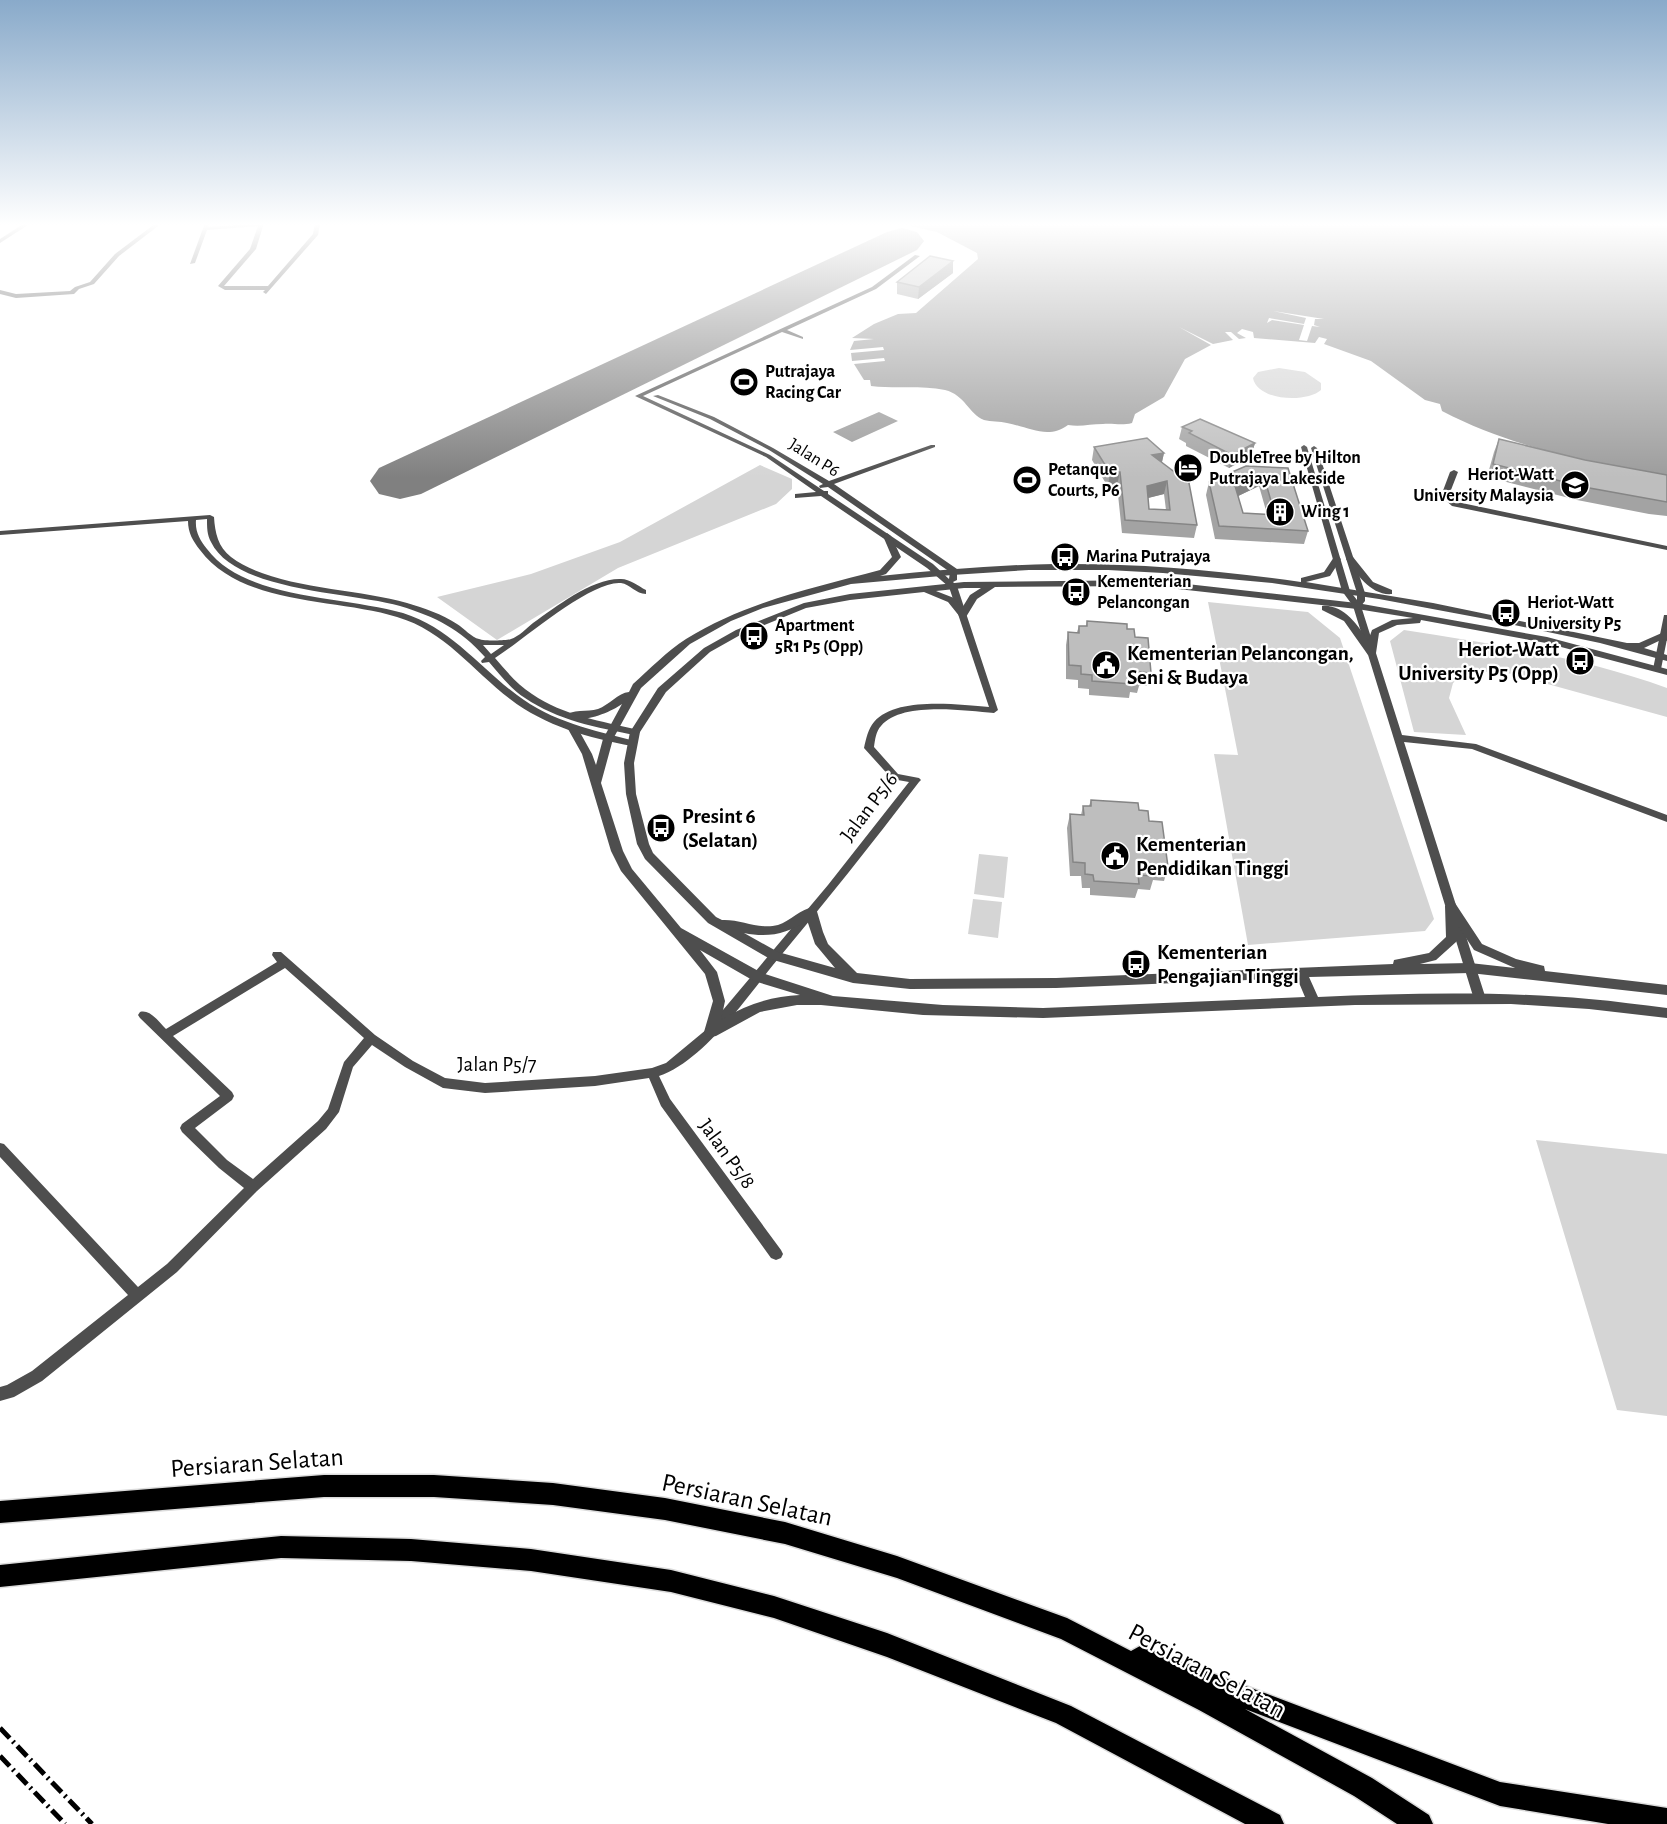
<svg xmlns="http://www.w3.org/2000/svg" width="1667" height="1824" font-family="'Alegreya Sans',sans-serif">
<rect width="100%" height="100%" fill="#fff"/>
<!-- green -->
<path fill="#d5d5d5" d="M1279 368 1305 372 1321 383V390C1307 403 1257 401 1253 378L1258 372Z
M760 465 792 479V489L776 504 618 568 497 640 437 597 531 574 620 542Z
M1208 602 1308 612 1340 638 1434 919 1425 931 1248 945 1214 754 1238 755Z
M1404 630C1493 644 1582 657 1667 688V717L1504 672 1468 671 1453 683 1449 698 1466 735 1414 732 1390 641Z
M979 854 1008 857 1004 898 974 894Z
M973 899 1002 902 998 938 968 934Z
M1536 1140 1667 1154V1416L1617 1410Z"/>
<!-- water -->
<path fill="#9c9c9c" d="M897 223H1667V476C1589 462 1513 448 1442 411L1440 404 1425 400 1371 361 1324 344 1327 339 1319 337 1315 343 1254 338 1253 332 1242 329 1237 333 1246 338 1239 339 1231 332H1225L1233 340 1213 344 1179 327 1211 345 1185 359 1164 397 1135 414 1132 423C1121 426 1114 423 1103 424 1090 424 1081 427 1068 425 1048 440 1029 427 1007 423 1000 421 991 422 984 420 969 414 965 395 945 390 921 385 896 389 871 386L870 380H864L854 364 885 361 884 358 852 361 851 353 884 350 883 347 850 350 854 341 874 339 852 338 874 324 898 314 916 313 978 259 977 253 937 232Z
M879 412 898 421 852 442 833 432Z"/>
<!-- pier -->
<path fill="#fff" d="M1273 311 1324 319H1315L1314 325 1320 327 1312 326 1307 341 1299 340 1304 325 1272 320 1267 323 1269 318 1304 324 1306 318Z"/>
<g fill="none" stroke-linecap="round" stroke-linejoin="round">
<!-- runway -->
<path fill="#808080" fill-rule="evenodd" d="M902 228 917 232 924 241 917 250 421 494 400 499 379 494 370 481 379 468 887 232Z"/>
<!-- primary casing -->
<g stroke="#dbdbdb" stroke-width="3">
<path id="primary" d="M324 1475H434L553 1483 665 1498 785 1522 897 1556 1067 1618 1131 1651 1140 1646 1500 1782 1667 1808V1824H1608L1500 1806 1245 1709 1372 1778 1429 1815 1433 1824H1397L1354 1796 1199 1710 1061 1639 897 1578 785 1544 665 1520 553 1505 434 1497H324L0 1523V1501Z
M281 1536 411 1539 531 1549 671 1570 774 1596 887 1633 1071 1706 1280 1815 1284 1824H1245L1056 1723 887 1657 774 1618 671 1592 531 1571 411 1561 281 1558 0 1587V1565Z"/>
</g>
<!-- minor -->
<path fill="#4e4e4e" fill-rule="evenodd" d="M25 223H31L0 243V239Z
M156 223H162L119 256 94 284 79 289 74 294 16 298 0 294V290L16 294 70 291 75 287 90 282 115 254Z
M205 223H209L208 227 264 223 256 249 224 286H268L313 234 315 223H320L318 235 266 294 263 292 265 290H225L218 286 250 249 258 226 207 230 195 263 190 264Z
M915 255 920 256 876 289 787 330 803 337V339L782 332 643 396 770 455 824 491H828V494L933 564 949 579 950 572 828 487 820 488 819 486 823 484 769 450 710 419 653 396 658 395 714 417 773 448 829 481 931 445H935V447L834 484 957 569V580L953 582 957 586 998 710 994 713C965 711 902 701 881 726 876 731 875 740 874 747L898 774 919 778 921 780 919 782C872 844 823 905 773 965 744 1001 703 1061 659 1076L670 1099 781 1250 783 1254 781 1258 776 1260 771 1258 661 1106 649 1078 595 1086 485 1093 443 1088 405 1067 372 1045 353 1067 339 1112 326 1129 257 1191 177 1272 42 1381 14 1397 0 1401V1387L7 1385 32 1371 128 1295 0 1157V1143L4 1144 138 1287 167 1264 244 1188 219 1168 182 1132 180 1128 182 1124 220 1096 140 1018 138 1015 140 1012C150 1009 159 1022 166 1029L277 962 272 955 273 952H281L375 1035 413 1061 445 1078 485 1083 595 1076 652 1068 666 1063 707 1029 828 885 909 782 892 779 864 748C866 739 868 729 874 722 897 696 958 705 989 707L949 587 927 568 821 496 795 498V494L816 492 766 457 635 396 872 287ZM285 968 364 1038 344 1062 328 1109 318 1121 253 1179 227 1160 195 1128 232 1100 234 1096 232 1092 173 1036Z
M1304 445 1307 447 1350 591 1357 600V593L1311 448 1314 446 1317 448 1365 593V601L1361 606 1402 735 1476 744 1667 815V822L1472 749 1404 742 1485 996 1483 999H1475L1473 996 1353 606 1342 591 1301 447Z
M1454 470 1458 472 1449 495 1457 502 1667 546V550L1452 506 1441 496 1450 472Z
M210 515 214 517C215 533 218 547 231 557 273 589 356 588 407 603 424 608 442 614 457 624 464 628 472 638 479 639 483 641 507 641 511 639 518 637 527 628 533 623 556 607 592 578 621 579 630 579 638 586 646 590V594C636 594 630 584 621 583 591 580 522 641 495 658 506 671 518 685 532 694 564 716 602 721 638 730L640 732 638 734 635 735C598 728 557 720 525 698 511 689 500 675 489 662L482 663 481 661 485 657C460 629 436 617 400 606 352 592 235 592 211 542 207 535 207 527 207 519L196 520C195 532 200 540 207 549 245 600 345 596 403 613 451 628 479 667 517 695 552 722 593 730 635 741L637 743 632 746C589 738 545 726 510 699 472 670 445 631 397 617 335 598 242 606 200 550 193 541 188 533 188 521L0 535V531ZM483 645H504L491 654Z
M1664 615H1667V639L1661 669 1657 672 1653 669Z"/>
<!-- tertiary -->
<path fill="#4e4e4e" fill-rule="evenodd" d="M887 533 891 536 901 557 886 574 880 576C938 570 996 565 1054 564 1136 563 1219 570 1301 582V578L1324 572 1334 557 1337 556 1341 559 1330 576 1306 582 1433 603 1627 643H1639L1664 632 1667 633V641L1663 639 1644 648 1667 655V661L1600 643 1486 619 1379 599 1272 583 1163 573 1108 570H1029L952 575 851 584 763 608 731 621 690 644 641 688 613 739 601 783 623 851 632 869 681 928 762 973 833 996 943 1005 1043 1008 1305 997 1297 978 1056 988 910 989 853 983 770 959 708 923 645 859 637 844 626 794 624 763 630 732 658 688 704 648 736 630 804 603 850 594 964 582 1151 580 1357 603 1547 637 1667 669V675L1546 643 1421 620 1420 623 1397 625 1379 633 1376 653 1371 656 1368 655 1344 621 1322 610V606C1343 604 1358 625 1368 641L1372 630 1392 620 1413 618 1357 609 1151 586 995 587 977 599 966 617H960L948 602 924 592 850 600 806 608 742 634 710 652 666 692 640 732 634 763 636 794 649 844 653 853 716 917 722 920C741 919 759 930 778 925 791 921 804 905 816 908L823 932 828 944 857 973 910 979 1056 978 1393 964 1394 960 1429 953 1446 937 1445 906 1451 902 1455 903 1482 944 1516 959 1544 966 1545 971 1667 985V995L1470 973 1309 977 1318 997C1408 993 1499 991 1589 999 1615 1001 1641 1005 1667 1008V1018L1589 1009 1511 1004 1355 1005 1043 1018 923 1015 821 1005H797L760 1012 716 1036 711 1037 706 1036 704 1032 713 1001 705 974 621 871 611 851 582 754 568 729 573 726 577 727 592 754 596 765 603 739 622 704C610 713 576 726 564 716 572 709 587 712 598 709 609 705 618 693 629 692L633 684C650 669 667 651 686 639 745 602 813 588 880 570L892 557 883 536ZM964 588H981L970 595 962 608 954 598 936 591ZM807 920 815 944 835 968 778 952 744 933C768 938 788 934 807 920ZM1458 926 1474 950 1515 968 1470 963 1420 964 1436 960 1456 942 1458 939ZM700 950 754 981 800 995C772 996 745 1005 721 1020L725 1001 717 972Z
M1350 556 1353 557 1373 582 1392 590V594C1371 596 1357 574 1346 559Z"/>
<!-- primary -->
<use href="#primary" fill="#000" fill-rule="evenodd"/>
<!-- rail -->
<path stroke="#000" stroke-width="5" stroke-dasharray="14 4.5 2 4.5" stroke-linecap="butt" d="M0 1728 92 1824
M0 1756 65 1824"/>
</g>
<!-- wall -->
<path fill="#a3a3a3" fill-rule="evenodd" d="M953 273 918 299 897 294V282Z
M1182 427 1255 443 1251 456 1229 468 1186 446V443L1179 439Z
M1499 439 1585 460 1667 475V516L1649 514 1577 500 1487 477 1494 452Z
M1094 447 1164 453 1162 462 1197 525 1194 538 1122 533 1117 485 1108 487 1092 460ZM1164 494 1166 510 1149 509 1148 498Z
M1288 468 1308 531 1304 544 1215 539 1206 495 1209 482ZM1259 486 1267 514 1243 513 1238 496Z
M1087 621 1127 629 1135 637 1151 673 1147 686H1139L1137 693 1130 692 1129 698 1089 695V689L1078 688V680L1066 679V645L1068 632H1077L1079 626H1086Z
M1091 800 1139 810 1149 821 1168 867 1164 881 1153 880 1150 890 1138 889 1135 898 1090 895V888H1082L1081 876H1070L1067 828 1070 814 1081 815 1083 806H1089Z"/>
<!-- shaded-wall -->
<path fill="#858585" d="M953 261V273L918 299 919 287Z
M1255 443 1251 456 1229 468 1232 455Z
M1164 453 1161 466 1152 455Z
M1120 472 1117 485 1108 487 1110 473Z
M1263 473 1259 486 1232 499 1235 486Z
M1167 481 1164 494 1144 499 1147 486Z"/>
<!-- building -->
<path fill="#bebebe" stroke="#858585" stroke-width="1.5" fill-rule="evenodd" d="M930 256 953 261 919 287 897 282Z
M1200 419 1255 443 1232 455 1189 433 1192 431 1182 427Z
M1147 438 1164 453 1152 455 1189 483 1197 525 1125 520 1120 472 1110 473 1094 447ZM1167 481 1170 510 1149 509 1147 486Z
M1499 439 1585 460 1667 475V502L1584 487 1493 464Z
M1246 466 1288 468 1308 531 1219 526 1209 482ZM1263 473 1275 515 1243 513 1235 486Z
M1087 621 1127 624V629H1134L1135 637 1148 638 1151 673 1140 672 1141 679 1132 678V684L1092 681V675L1081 674V666L1069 665 1068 632 1079 633V626H1087Z
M1091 800 1138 803 1139 810 1148 811 1149 821 1162 822 1168 867 1153 866 1154 876 1138 875 1139 884 1094 881 1093 875 1085 874V863L1073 862 1070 814 1084 815 1083 806H1091Z"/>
<!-- sky -->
<linearGradient id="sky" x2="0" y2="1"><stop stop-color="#89aaca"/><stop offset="0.47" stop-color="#fff"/><stop offset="1" stop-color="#fff" stop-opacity="0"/></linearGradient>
<rect width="1667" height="478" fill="url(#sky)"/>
<!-- icons -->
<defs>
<g id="stadium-disc" transform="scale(1.5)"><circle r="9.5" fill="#000" stroke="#fff"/><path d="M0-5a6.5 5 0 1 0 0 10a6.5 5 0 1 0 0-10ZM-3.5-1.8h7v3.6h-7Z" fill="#fff"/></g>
<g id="hotel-disc" transform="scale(1.5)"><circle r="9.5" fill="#000" stroke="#fff"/><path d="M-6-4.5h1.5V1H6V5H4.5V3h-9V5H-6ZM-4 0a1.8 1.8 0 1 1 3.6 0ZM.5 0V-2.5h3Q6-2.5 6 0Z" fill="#fff"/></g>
<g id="university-disc" transform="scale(1.5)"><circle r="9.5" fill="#000" stroke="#fff"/><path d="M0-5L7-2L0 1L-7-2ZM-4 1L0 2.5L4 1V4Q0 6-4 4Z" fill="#fff"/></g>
<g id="building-disc" transform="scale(1.5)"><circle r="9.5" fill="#000" stroke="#fff"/><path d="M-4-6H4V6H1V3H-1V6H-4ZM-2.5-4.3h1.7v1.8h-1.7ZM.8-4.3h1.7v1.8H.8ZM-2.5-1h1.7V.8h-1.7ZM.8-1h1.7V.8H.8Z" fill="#fff"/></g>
<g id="bus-disc" transform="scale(1.5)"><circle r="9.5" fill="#000" stroke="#fff"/><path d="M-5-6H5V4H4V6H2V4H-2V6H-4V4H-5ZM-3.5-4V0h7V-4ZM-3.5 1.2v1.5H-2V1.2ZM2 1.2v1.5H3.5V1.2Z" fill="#fff"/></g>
<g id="civic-disc" transform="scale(1.5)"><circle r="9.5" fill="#000" stroke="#fff"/><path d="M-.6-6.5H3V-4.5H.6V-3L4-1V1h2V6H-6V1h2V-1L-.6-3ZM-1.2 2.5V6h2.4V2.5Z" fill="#fff"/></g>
</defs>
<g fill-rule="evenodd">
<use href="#stadium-disc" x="744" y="382"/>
<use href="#hotel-disc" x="1188" y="468"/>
<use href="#stadium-disc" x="1027" y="480"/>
<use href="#university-disc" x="1575" y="485"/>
<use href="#building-disc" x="1280" y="512"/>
<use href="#bus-disc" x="1065" y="557"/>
<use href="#bus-disc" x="1076" y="592"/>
<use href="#bus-disc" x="1506" y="613"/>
<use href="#bus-disc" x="754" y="636"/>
<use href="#bus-disc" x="1580" y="661"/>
<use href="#civic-disc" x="1106" y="665"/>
<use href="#bus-disc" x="661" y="828"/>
<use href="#civic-disc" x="1115" y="856"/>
<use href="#bus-disc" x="1136" y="964"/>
</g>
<g text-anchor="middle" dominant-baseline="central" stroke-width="4.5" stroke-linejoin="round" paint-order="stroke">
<!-- far-poi labels -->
<g font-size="18" font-weight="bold" fill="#000" stroke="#fff" text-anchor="start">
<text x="765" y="372">Putrajaya<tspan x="765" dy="21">Racing Car</tspan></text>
<text x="1209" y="458">DoubleTree by Hilton<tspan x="1209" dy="21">Putrajaya Lakeside</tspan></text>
<text x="1048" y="470">Petanque<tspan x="1048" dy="21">Courts, P6</tspan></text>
<text x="1554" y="475" text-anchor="end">Heriot-Watt<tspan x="1554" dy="21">University Malaysia</tspan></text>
<text x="1301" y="512">Wing 1</text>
<text x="1086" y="557">Marina Putrajaya</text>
<text x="1097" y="582">Kementerian<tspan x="1097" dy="21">Pelancongan</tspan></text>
<text x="1527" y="603">Heriot-Watt<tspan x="1527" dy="21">University P5</tspan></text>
<text x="775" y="626">Apartment<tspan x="775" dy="21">5R1 P5 (Opp)</tspan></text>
</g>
<!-- far-street labels -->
<g font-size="18" fill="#000" stroke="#fff">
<text transform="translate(814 458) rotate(32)">Jalan P6</text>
</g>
<!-- poi labels -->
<g font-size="21" font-weight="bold" fill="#000" stroke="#fff" text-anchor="start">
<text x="1559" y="649" text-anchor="end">Heriot-Watt<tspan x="1559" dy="24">University P5 (Opp)</tspan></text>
<text x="1127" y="653">Kementerian Pelancongan,<tspan x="1127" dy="24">Seni &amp; Budaya</tspan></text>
<text x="682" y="816">Presint 6<tspan x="682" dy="24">(Selatan)</tspan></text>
<text x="1136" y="844">Kementerian<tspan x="1136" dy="24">Pendidikan Tinggi</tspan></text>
<text x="1157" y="952">Kementerian<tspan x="1157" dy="24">Pengajian Tinggi</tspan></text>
</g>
<!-- street labels -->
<g font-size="21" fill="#000" stroke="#fff">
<text transform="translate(869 807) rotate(-53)">Jalan P5/6</text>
<text x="497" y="1064">Jalan P5/7</text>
<text transform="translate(727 1154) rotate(54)">Jalan P5/8</text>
</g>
<!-- near-street labels -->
<g font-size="26" fill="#000" stroke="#fff">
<text transform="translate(257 1463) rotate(-4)">Persiaran Selatan</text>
<text transform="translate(747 1500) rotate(12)">Persiaran Selatan</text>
<text transform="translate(1207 1671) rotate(28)">Persiaran Selatan</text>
</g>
</g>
</svg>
